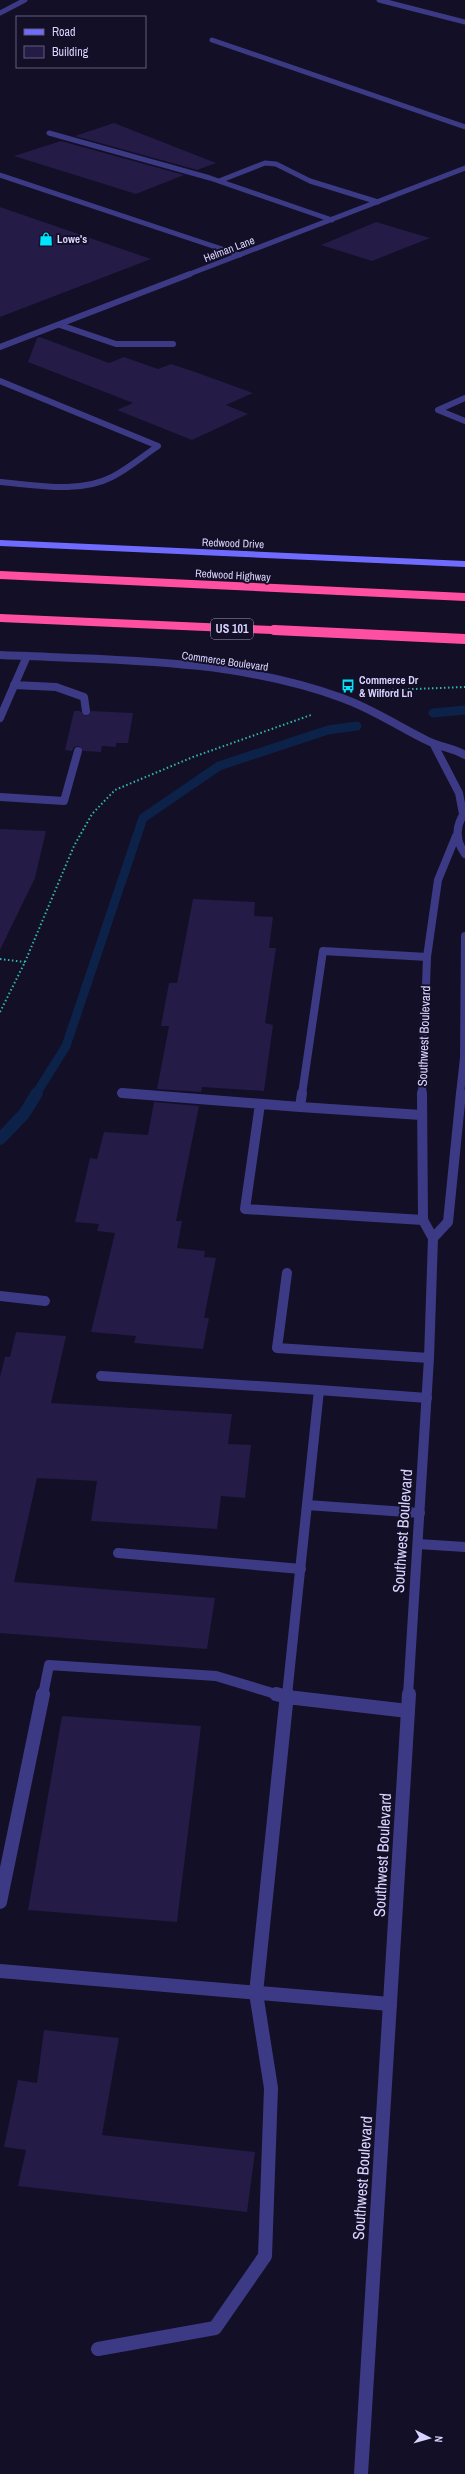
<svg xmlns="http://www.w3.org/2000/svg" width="465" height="2474" font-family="'Archivo Narrow',sans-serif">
<rect width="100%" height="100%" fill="#130f26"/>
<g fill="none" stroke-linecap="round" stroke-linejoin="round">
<!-- stream-far1 -->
<path stroke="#0c2248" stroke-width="9" d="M433 713 465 710
M36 1094 66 1046 143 818 219 766 328 730 357 726"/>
<!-- stream -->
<path stroke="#0c2248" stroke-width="12" d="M0 1139 24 1114 37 1093"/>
</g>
<!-- building -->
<path fill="#241b47" d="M114 123 216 163 197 170 75 136Z
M61 141 184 175 136 194 14 156Z
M0 207 151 259 0 317Z
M376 222 430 238 372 261 321 245Z
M40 337 109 363 124 357 158 369 171 364 198 373 253 393 226 405 248 414 192 440 117 410 133 403 28 362 37 338Z
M74 711H80L86 716 91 711 133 713 128 743H116V747L102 746 101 752 83 751 79 746 74 747 72 751 65 750Z
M0 829 46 831 35 878 0 950Z
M193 899 255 902 254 916 273 917 269 948H276L265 1023 273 1025 264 1091 202 1087 201 1092 157 1089 169 1026H161L169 983H177Z
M154 1102 199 1106 176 1221H182L177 1248 205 1251 204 1257 216 1258 204 1318H209L203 1349 134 1343 136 1336 91 1332 115 1233 97 1231 99 1224 75 1222 90 1158 97 1159 104 1132 148 1135Z
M16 1332 66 1336 51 1403 232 1414 228 1444 251 1445 245 1498 221 1496 217 1529 91 1521 97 1481 37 1478 14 1582 215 1598 207 1649 0 1633V1377L5 1357H10Z
M62 1716 201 1726 177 1922 28 1910Z
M44 2030 119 2038 102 2135 255 2152 247 2212 18 2186 26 2150 4 2147 18 2080 37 2083Z"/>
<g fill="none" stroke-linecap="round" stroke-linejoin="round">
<!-- path -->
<path stroke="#2fb8b0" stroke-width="2" stroke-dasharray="1.5 2.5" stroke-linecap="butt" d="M388 690 465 687
M0 959 25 962
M0 1012 25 962 74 846 92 814 115 790 193 757 311 715"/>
<!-- service-far4 -->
<path stroke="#3d3a85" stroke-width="5" d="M212 40 465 127
M49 133 210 178 332 220
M0 175 240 255
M219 181 265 163 276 164 310 181 378 202"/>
<!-- service-far3 -->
<path stroke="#3d3a85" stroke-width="6" d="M60 325 116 344H173
M0 381 158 446C143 456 128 469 112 477 79 494 36 485 0 482
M465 398 438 410 465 421"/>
<!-- service-far2 -->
<path stroke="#3d3a85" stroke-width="8" d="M14 685 56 687 84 697 86 711
M0 718 27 656
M0 797 64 801 78 751
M122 1093 135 1094
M302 1094 323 951 427 957"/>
<!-- service-far1 -->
<path stroke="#3d3a85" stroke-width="10" d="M122 1093 300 1107
M302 1093 300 1107 421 1115
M260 1104 245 1209 423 1220
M287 1273 277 1348 429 1358
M0 1296 45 1301
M101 1376 319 1390
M307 1505 420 1513
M118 1553 301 1569
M43 1695 49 1665 216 1676 279 1695
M287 1695 319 1390 427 1398"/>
<!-- service -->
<path stroke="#3d3a85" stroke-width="14" d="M276 1694 287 1697 408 1711
M0 1902 43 1694
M0 1971 390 2004
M98 2349 215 2328 265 2256 271 2088 256 1993 287 1694"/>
<!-- minor-far2 -->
<path stroke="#3d3a85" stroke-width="5" d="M379 0 465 22
M0 13 25 0
M187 275 465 168"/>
<!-- minor-far1 -->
<path stroke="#3d3a85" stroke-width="6" d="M0 347 190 274"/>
<!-- minor -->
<path stroke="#3d3a85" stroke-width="10" d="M418 1544 465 1547"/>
<!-- tertiary-far2 -->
<path stroke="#3d3a85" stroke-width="8" d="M0 655C114 660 233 658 342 698 373 709 399 727 428 741 440 747 453 748 465 755
M434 745 459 793 463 814
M465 812C455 826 455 840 465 854
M422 1094 427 957 438 880 456 836
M460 1094 464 1058 465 936"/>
<!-- tertiary-far1 -->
<path stroke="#3d3a85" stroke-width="10" d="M433 1238 448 1222 461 1093
M408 1695 429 1358 433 1238 423 1220 422 1093"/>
<!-- tertiary -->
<path stroke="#3d3a85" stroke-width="14" d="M361 2474 409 1694"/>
<!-- secondary -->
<path stroke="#6f6bff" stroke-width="6" d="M0 543 465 564"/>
<!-- motorway-far1 -->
<path stroke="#ff4fa3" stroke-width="8" d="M0 575 465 597
M0 618 296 631"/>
<!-- motorway -->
<path stroke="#ff4fa3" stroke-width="10" d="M274 630 465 639"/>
</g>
<!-- icons -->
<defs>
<g id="shop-bare" transform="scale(1.08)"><path d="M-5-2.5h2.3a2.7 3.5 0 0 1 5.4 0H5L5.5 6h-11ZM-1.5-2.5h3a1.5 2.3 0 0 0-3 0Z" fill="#00e5ff" stroke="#130f26" stroke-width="2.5" paint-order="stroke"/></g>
<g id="bus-bare" transform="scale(1.08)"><path d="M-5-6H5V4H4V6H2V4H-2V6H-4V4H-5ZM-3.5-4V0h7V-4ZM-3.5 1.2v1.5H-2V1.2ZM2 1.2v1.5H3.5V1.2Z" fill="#00e5ff" stroke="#130f26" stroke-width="2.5" paint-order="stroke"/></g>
</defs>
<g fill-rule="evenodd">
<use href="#shop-bare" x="46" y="239"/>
<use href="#bus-bare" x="348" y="686"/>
</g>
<g text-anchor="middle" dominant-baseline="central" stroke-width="4" stroke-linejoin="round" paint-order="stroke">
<!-- far-poi labels -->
<g font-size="11" font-weight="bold" fill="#d9d4ff" stroke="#130f26" text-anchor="start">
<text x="57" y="239">Lowe's</text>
<text x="359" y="680">Commerce Dr<tspan x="359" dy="13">&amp; Wilford Ln</tspan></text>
</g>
<!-- far-street labels -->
<g font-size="11" fill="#d9d4ff" stroke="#130f26">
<text transform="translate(229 249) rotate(-21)">Helman Lane</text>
<text transform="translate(233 543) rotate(2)">Redwood Drive</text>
<text transform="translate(233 575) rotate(3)">Redwood Highway</text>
<text transform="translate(225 661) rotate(8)">Commerce Boulevard</text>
</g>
<!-- shield labels -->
<rect fill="#130f26" stroke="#9e99be" stroke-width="1" x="211" y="619" width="42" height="20" rx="3"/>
<g font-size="12" font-weight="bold" fill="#d9d4ff">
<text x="232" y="629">US 101</text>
</g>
<!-- street labels -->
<g font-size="13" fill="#d9d4ff" stroke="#130f26">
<text transform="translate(424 1036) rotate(-88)">Southwest Boulevard</text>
</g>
<!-- near-street labels -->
<g font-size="16" fill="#d9d4ff" stroke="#130f26">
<text transform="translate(402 1531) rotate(-86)">Southwest Boulevard</text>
<text transform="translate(382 1855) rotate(-87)">Southwest Boulevard</text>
<text transform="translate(362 2178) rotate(-86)">Southwest Boulevard</text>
</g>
</g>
<!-- legend -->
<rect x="16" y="16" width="130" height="52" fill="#130f26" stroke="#625e7d"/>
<rect x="24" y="29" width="20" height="6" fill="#6f6bff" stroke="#625e7d"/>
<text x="52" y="36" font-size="12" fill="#d9d4ff">Road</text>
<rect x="24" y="46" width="20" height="12" fill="#241b47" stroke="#625e7d"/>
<text x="52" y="56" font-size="12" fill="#d9d4ff">Building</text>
<!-- north arrow -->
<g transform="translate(429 2438) rotate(96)" stroke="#130f26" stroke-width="3" paint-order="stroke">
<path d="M0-3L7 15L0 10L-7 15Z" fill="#d9d4ff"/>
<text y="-6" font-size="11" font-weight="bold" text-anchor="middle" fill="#d9d4ff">N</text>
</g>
</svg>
